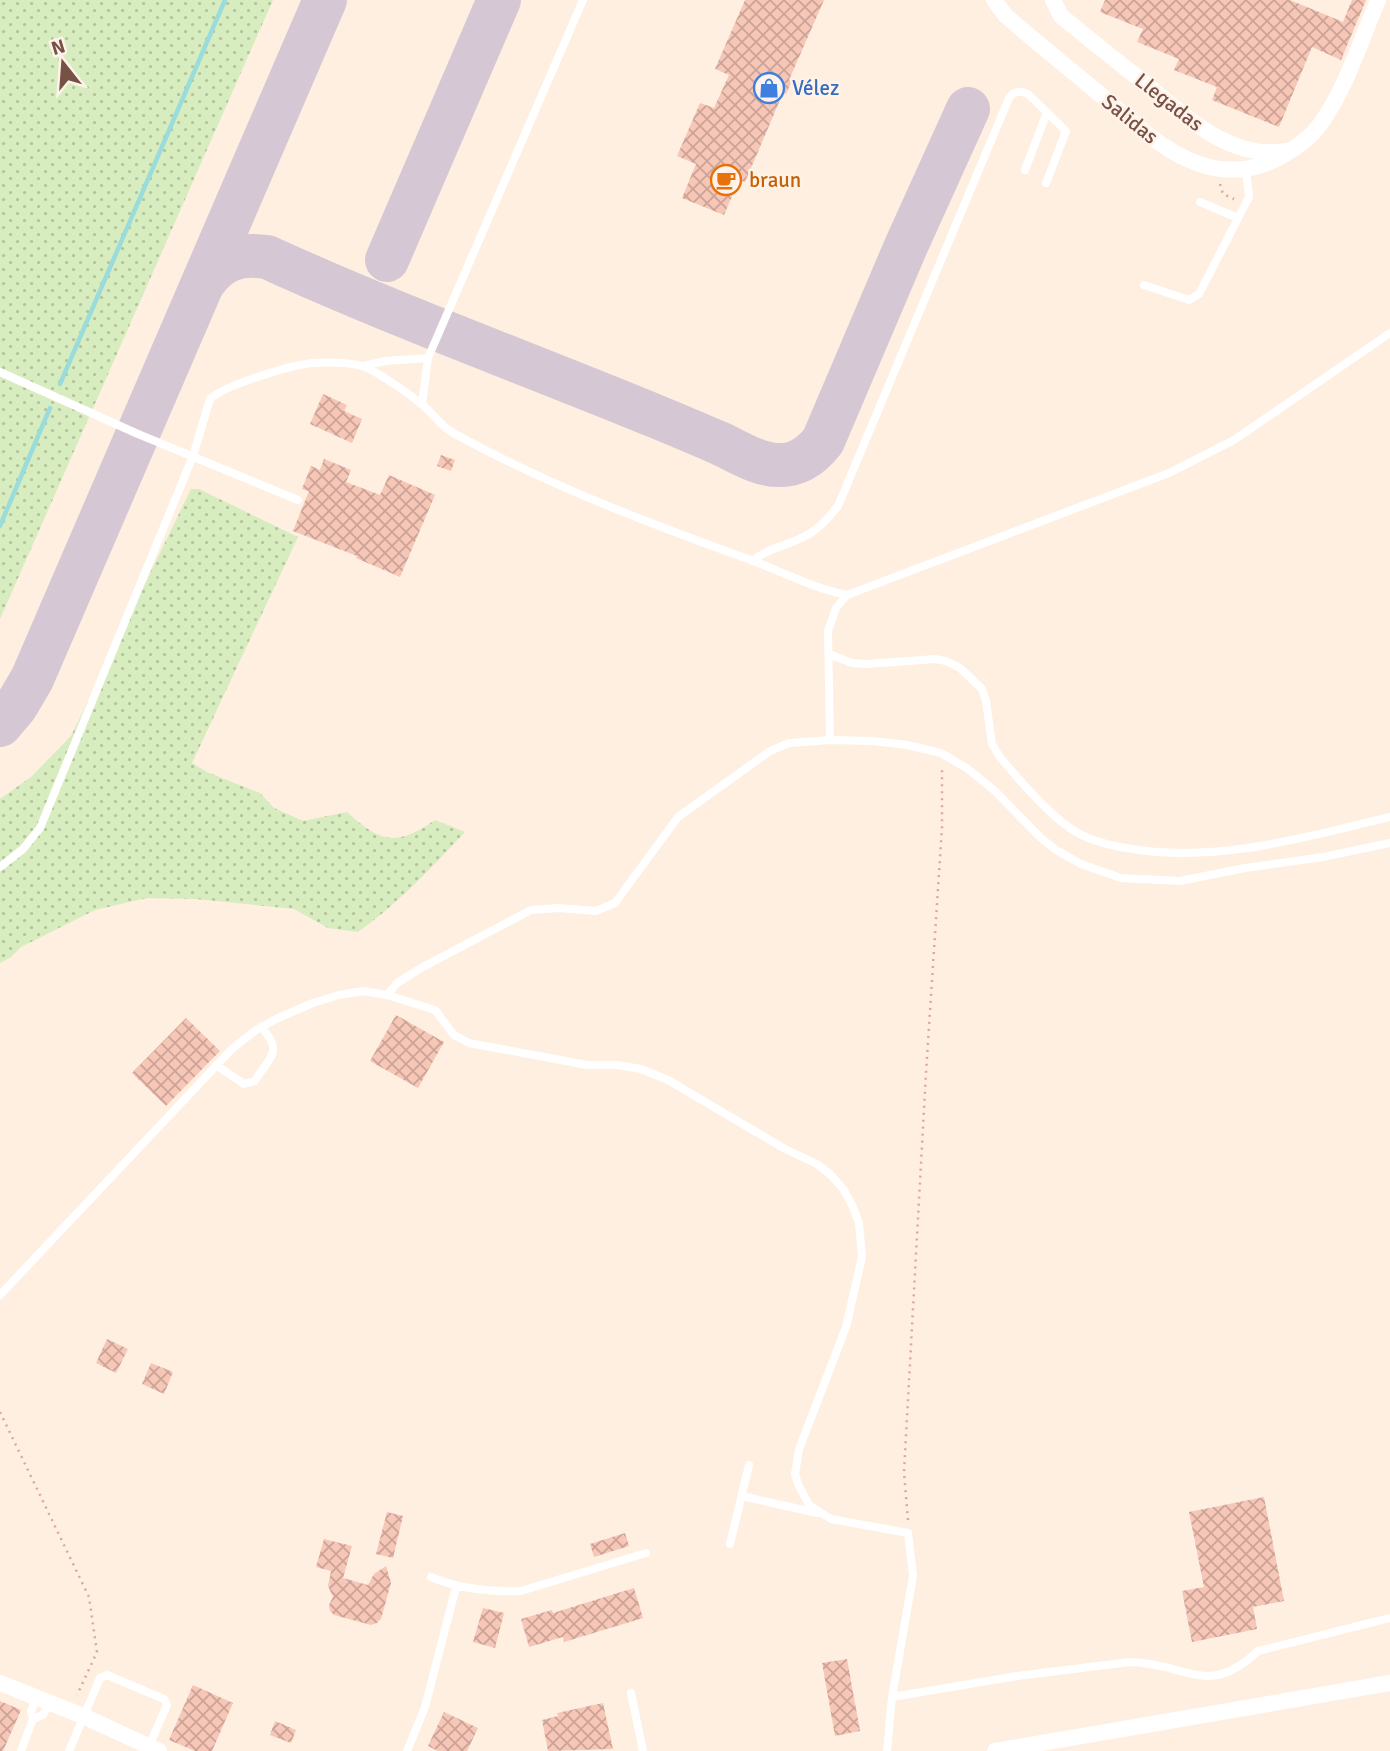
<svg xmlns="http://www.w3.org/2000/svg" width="1390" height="1751" font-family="Signika,sans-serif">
<defs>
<pattern id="grass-dots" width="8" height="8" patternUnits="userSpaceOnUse" patternTransform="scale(1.75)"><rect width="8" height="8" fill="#d8edbf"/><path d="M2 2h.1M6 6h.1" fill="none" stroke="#b4c29d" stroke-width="1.8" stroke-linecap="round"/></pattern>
<pattern id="building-cross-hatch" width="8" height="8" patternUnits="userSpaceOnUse" patternTransform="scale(1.75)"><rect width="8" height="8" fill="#f6c6b7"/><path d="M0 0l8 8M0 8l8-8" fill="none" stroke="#cca397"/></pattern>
</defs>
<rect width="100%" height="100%" fill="#feefe1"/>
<!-- grass -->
<path fill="url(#grass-dots)" d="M0 0H273L0 619Z
M191 489H199L298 537 192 763 207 772 260 793 274 808 303 821 347 812C381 843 396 847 435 820L465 832C431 868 399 903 358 932L328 928 294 909 196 899 147 898 95 910 21 947 11 957 0 963V799L31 777 71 736Z"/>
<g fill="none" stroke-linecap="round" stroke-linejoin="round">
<!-- stream -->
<path stroke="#9adbdc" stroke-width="4.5" d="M60 384 225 0
M0 526 50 408"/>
<!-- taxiway -->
<path stroke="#d6c7d4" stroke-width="44" d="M387 260 499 0
M204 282C220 259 239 253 267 257 394 315 526 363 655 416 677 425 698 434 719 443 737 451 758 465 778 465 797 466 812 455 823 441L906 246 968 109
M0 725 16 706 32 679 325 0"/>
</g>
<!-- building -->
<path fill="url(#building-cross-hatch)" d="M745 0H824L789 80 792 81 786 94 783 93 745 182 739 180 724 215 682 198 696 164 677 156 700 103 714 108 729 75 715 69Z
M1105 0H1290L1343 22 1352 0H1366L1341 60 1312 47 1279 127 1212 100 1217 87 1174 70 1179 59 1137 42 1143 29 1100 12Z
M323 394 347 405 344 411 362 419 352 443 310 424Z
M441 455 455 460 451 471 437 466Z
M324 459 351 470 346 482 380 495 389 475 435 495 400 577 356 558 357 556 293 531 309 491 302 489 311 466 320 470Z
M396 1015 444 1042 418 1088 370 1061Z
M186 1018 220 1051 166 1106 132 1073Z
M107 1339 128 1349 116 1373 96 1363Z
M151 1363 173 1372 164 1394 142 1384Z
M1264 1497 1284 1601 1253 1607 1257 1629 1192 1642 1182 1591 1204 1587 1189 1512Z
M387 1512 403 1516 393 1558 376 1554Z
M625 1533 629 1546 594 1557 590 1544Z
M324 1539 352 1546 343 1578 368 1585 374 1574 386 1566 391 1583 381 1619 377 1623 371 1625 334 1615 330 1611 329 1605 333 1597 328 1586 331 1571 316 1567Z
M634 1588 643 1618 564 1642 563 1637 529 1647 521 1619 552 1610 553 1613Z
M483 1608 504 1613 495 1648 473 1642Z
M847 1659 860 1731 835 1736 822 1663Z
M193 1685 233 1703 212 1751H195L169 1740Z
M0 1701 21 1710 3 1751H0Z
M603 1703 613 1749 548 1751 542 1720 558 1716 557 1713Z
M444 1712 478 1728 467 1751H438L428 1746Z
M275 1721 296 1730 291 1743 270 1735Z"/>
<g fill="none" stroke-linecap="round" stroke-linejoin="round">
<!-- path -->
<path stroke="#daa99a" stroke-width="2.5" stroke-dasharray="2 5" stroke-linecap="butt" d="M1220 184 1223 194 1234 199
M0 1412 89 1597 97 1652 77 1695
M908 1520 904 1472 926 1073 942 827V768"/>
<!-- service -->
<path stroke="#fff" stroke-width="8" d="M1025 170 1047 112
M1200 202 1238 218
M1144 285 1189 300 1199 294 1249 197 1246 170
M364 366 385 361 428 358
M0 372 138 434 298 500
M422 404 428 358 583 0
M752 561C769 547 791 545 809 534 821 527 829 517 838 506L1009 98C1014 91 1020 90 1028 94L1066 131 1046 183
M829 654 852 663 867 664 935 659 946 661 960 668 982 689 986 701 992 744 1000 757C1019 780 1051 817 1076 832 1093 842 1112 846 1132 849 1220 863 1305 837 1390 817
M830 740 828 631 836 608 847 595 1169 473 1234 440 1390 333
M0 867 23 849 40 828 193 456 210 399C225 385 293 364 314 363 329 362 348 362 362 366 373 369 410 394 420 403 434 413 437 424 455 434 548 485 648 523 748 559 781 571 812 588 847 595
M387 995 397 983 421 968 531 910 559 908 596 911 615 903 678 817 770 751 789 743 830 740 872 741 907 745 941 753 968 769 995 791 1041 838 1056 850 1081 864 1121 878 1180 881 1245 868 1323 857 1390 843
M216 1065 244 1084 255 1081C270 1056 284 1052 261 1027
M0 1295 232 1049 256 1030 276 1019 313 1003 339 995 363 991 387 995 435 1010 454 1035 469 1043 587 1065H617L641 1069 668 1080 785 1149 817 1164 831 1175 844 1190 853 1207 859 1223 862 1257 846 1327 799 1449 795 1474 798 1484 809 1505 831 1519 908 1533 913 1576 892 1697 887 1751
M742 1496 817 1513
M730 1544 749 1465
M431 1577C459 1589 490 1592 521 1591L646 1553
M631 1693 643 1751
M892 1697 1017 1676 1130 1662C1187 1663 1207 1699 1258 1651L1390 1618
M33 1719 43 1715 49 1702
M21 1751 33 1719 31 1712 36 1697
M69 1751 100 1678 107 1675 164 1699 167 1705 149 1746
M407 1751 425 1707 456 1587"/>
<!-- minor -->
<path stroke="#fff" stroke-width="16" d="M994 0 1005 15C1035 41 1066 66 1096 91 1149 136 1208 198 1282 156 1296 148 1309 139 1319 126 1346 89 1360 42 1378 0
M1053 0 1061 16C1087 37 1114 59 1141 80 1182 113 1229 161 1286 151
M0 1683 83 1716 159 1751
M995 1751 1390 1683"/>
</g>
<!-- icons -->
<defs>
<g id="shop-ring" transform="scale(1.575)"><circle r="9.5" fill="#fff3e9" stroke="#3f7fe0" stroke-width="1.5"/><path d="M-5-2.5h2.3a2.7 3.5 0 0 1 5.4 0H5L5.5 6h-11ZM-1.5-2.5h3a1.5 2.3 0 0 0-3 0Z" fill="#3f7fe0"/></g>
<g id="cafe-ring" transform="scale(1.575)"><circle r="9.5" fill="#fff3e9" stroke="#e8710a" stroke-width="1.5"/><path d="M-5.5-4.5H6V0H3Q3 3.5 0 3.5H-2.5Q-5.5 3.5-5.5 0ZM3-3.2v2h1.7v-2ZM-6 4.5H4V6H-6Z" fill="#e8710a"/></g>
</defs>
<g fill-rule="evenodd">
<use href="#shop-ring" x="769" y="88"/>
<use href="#cafe-ring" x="726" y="180"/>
</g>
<g text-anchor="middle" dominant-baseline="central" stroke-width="5" stroke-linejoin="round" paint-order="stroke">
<!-- shop labels -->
<g font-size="21" fill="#366cbe" stroke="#fff3e9" text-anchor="start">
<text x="792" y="88">Vélez</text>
</g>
<!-- street labels -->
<g font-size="21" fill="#775046" stroke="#fff3e9">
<text transform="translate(1169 102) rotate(38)">Llegadas</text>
<text transform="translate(1130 119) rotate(39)">Salidas</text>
</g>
<!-- food labels -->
<g font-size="21" fill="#c56008" stroke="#fff3e9" text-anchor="start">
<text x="749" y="180">braun</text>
</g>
</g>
<!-- north arrow -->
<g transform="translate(63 63) rotate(343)" stroke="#fff3e9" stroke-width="5" paint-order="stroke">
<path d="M0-5L12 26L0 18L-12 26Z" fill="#775046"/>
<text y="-10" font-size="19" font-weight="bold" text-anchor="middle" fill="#775046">N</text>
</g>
</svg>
